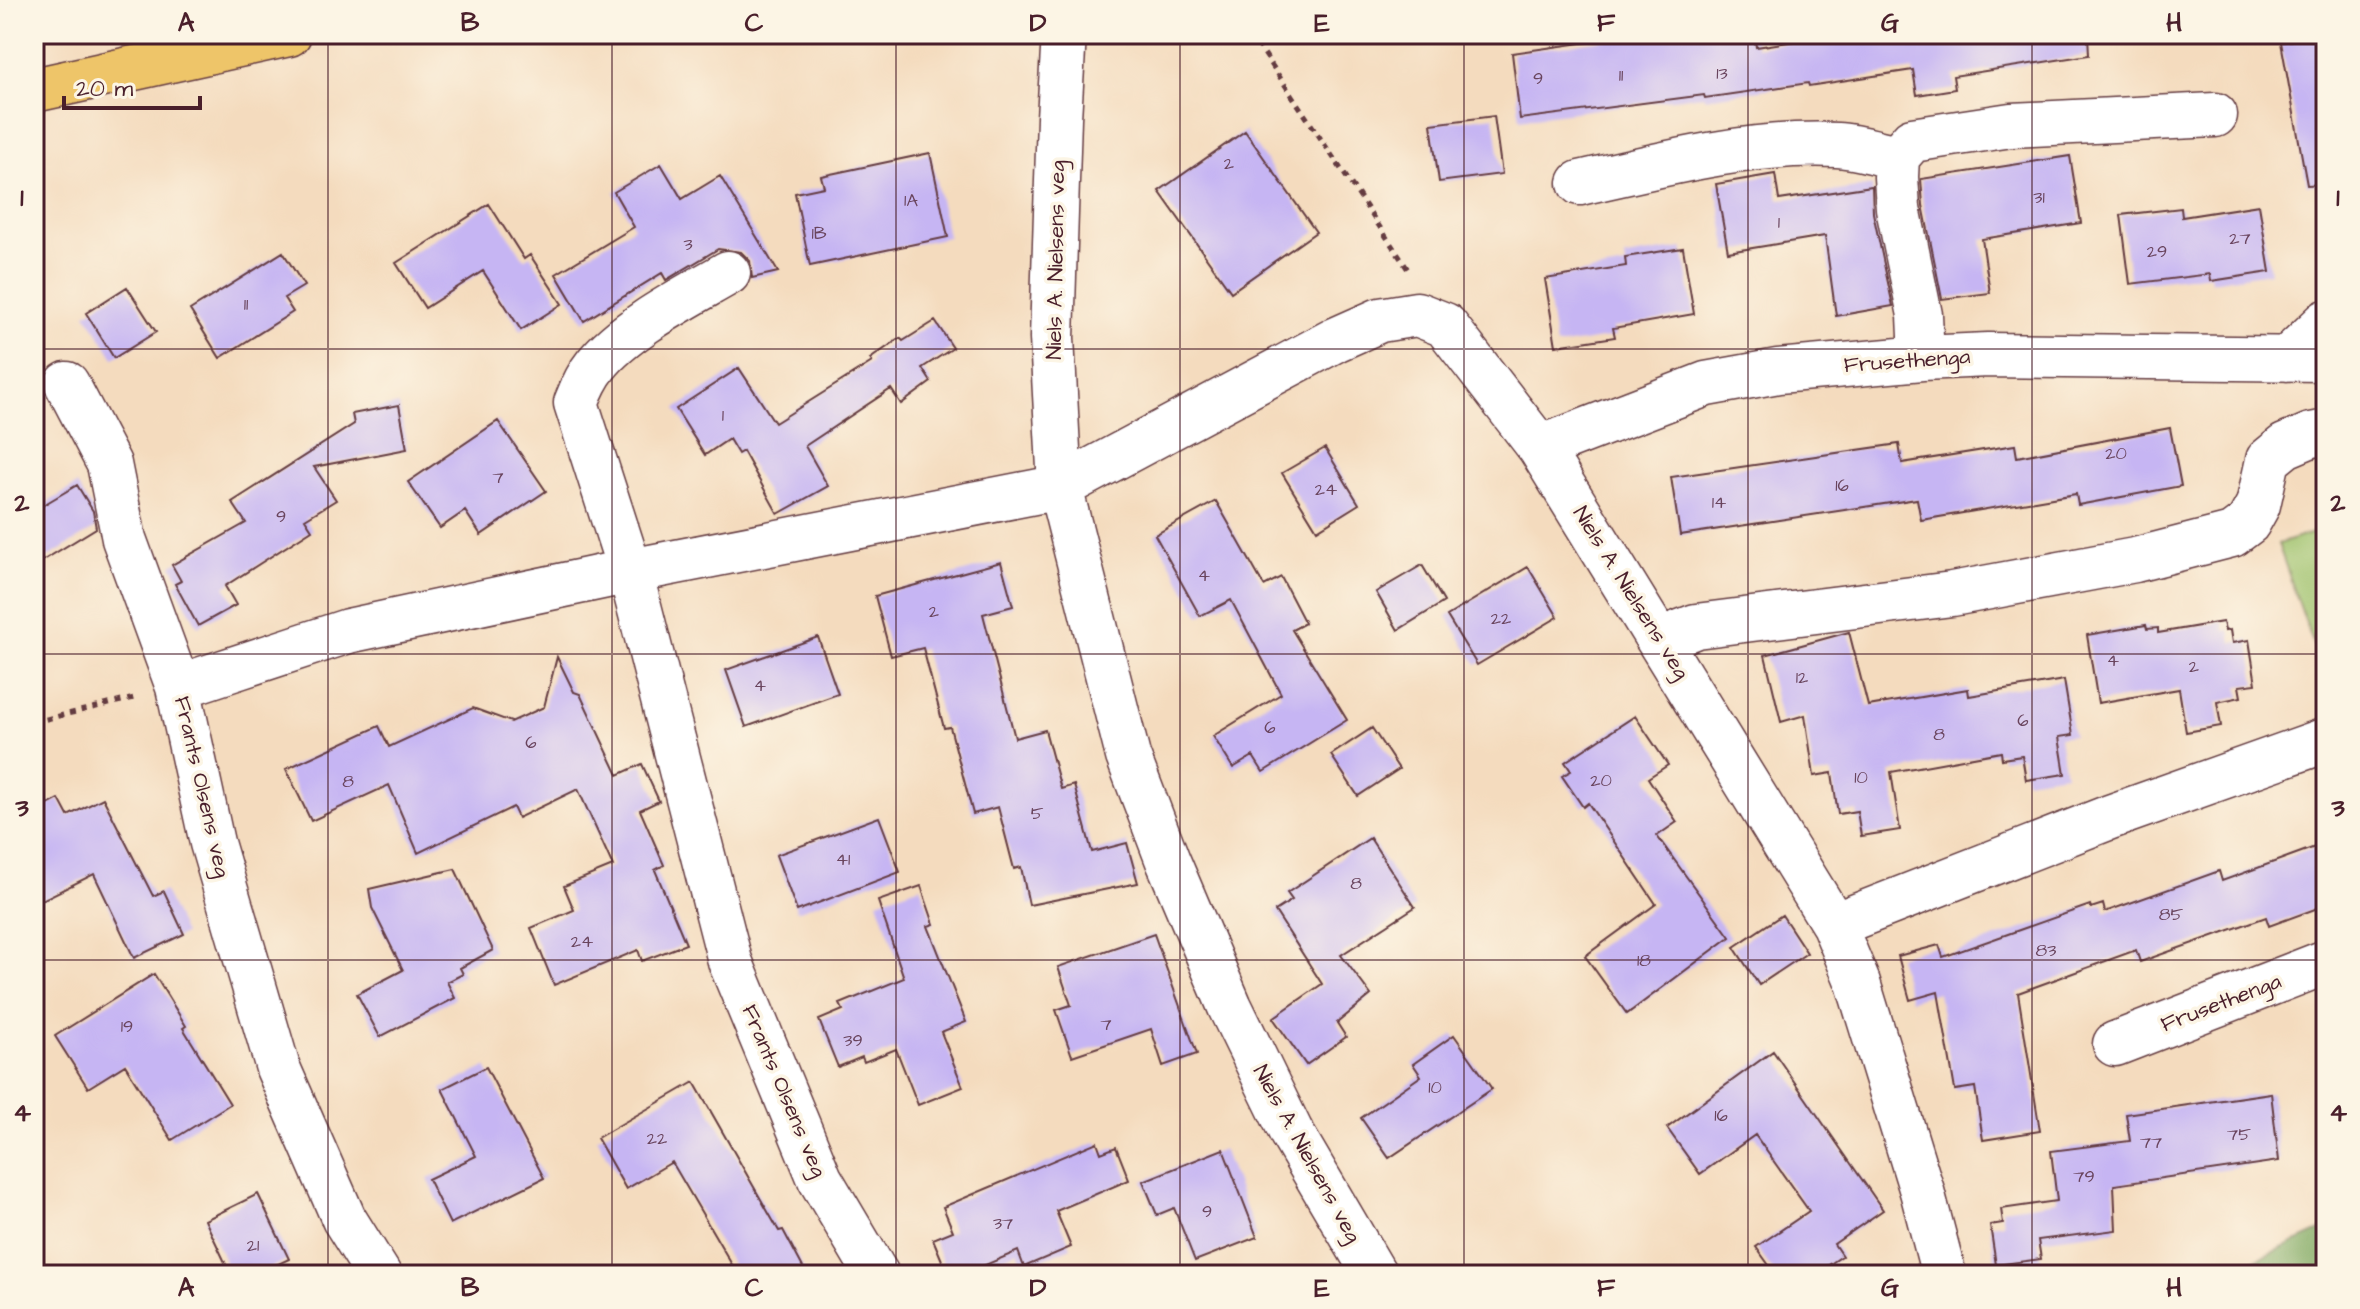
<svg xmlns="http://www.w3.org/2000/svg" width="2360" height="1309" font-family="'Architects Daughter',sans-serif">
<rect width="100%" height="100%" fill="#fcf5e5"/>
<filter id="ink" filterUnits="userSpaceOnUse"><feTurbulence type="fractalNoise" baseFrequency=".0125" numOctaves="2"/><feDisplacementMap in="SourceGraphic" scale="16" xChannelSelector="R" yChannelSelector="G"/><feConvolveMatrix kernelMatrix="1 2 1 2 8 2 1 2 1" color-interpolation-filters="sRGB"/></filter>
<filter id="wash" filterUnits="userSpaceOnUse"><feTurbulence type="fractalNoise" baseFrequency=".006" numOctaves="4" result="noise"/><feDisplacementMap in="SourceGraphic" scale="32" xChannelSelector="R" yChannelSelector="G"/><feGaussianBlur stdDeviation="1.8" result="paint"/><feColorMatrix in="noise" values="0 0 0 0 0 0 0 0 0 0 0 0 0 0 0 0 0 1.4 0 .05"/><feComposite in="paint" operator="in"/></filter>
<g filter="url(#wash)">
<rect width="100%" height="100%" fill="#f4dbbe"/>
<!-- green -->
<path fill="#9dc16b" stroke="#74704b" stroke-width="2" d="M2326 529V680L2278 544Z"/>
<!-- forest -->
<path fill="#7ea75f" stroke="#646345" stroke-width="2" d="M2326 1228V1275H2222Z"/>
<g id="blocks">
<!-- building -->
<path fill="#c6b5f3" d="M1645 34H1754L1756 47 1841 34H2088L2089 55 1953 76 1955 89 1917 95 1913 70 1809 86 1808 83 1705 98 1704 95 1520 119 1512 53Z
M2326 34V184L2307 185 2281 42Z
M1494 116 1502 174 1439 182 1431 124Z
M1245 131 1316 232 1231 292 1159 191Z
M930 153 948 237 810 266 795 193 824 187 821 176Z
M2070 156 2081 223 1982 239 1990 293 1942 299 1923 205 1921 179Z
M661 164 682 199 720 176 778 272 752 278 750 261 741 252 718 249 666 280 662 273 584 321 556 274 634 227 614 192Z
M1775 174 1779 200 1872 186 1873 213 1893 306 1836 316 1825 236 1728 252 1716 184Z
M489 204 524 259 530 255 562 304 521 330 483 271 425 308 396 263Z
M2259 205 2270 272 2211 281 2210 274 2130 284 2121 215 2181 208 2182 217Z
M1683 248 1694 314 1613 328 1615 337 1556 346 1545 279 1626 266 1625 257Z
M283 252 304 286 284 298 293 312 220 358 190 310Z
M127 287 156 332 114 358 86 313Z
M935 321 953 348 922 368 931 382 901 404 891 389 805 446 828 486 778 514 743 451 738 454 729 439 705 455 676 409 739 368 775 423 872 362 870 359 900 338 903 341Z
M399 405 407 449 314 467 336 500 305 519 312 530 225 586 236 605 198 626 175 584 181 581 172 565 246 523 232 502 354 424 352 414Z
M498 421 546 491 481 535 465 511 440 528 408 482Z
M2170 428 2181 486 2078 505 2076 494 1921 520 1917 499 1680 535 1671 477 1899 444 1902 463 2015 445 2017 457Z
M1325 448 1359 504 1317 530 1282 473Z
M77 485 93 511 96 528 34 566 35 510Z
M1216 501 1264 586 1281 577 1305 623 1292 630 1347 720 1263 772 1253 756 1233 768 1213 736 1281 694 1231 600 1200 616 1155 535Z
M1001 562 1013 606 983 614 1015 738 1045 730 1061 789 1074 785 1092 852 1127 843 1138 883 1029 905 1021 867 1014 869 998 807 973 814 950 727 944 728 923 648 891 656 875 596Z
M1422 565 1444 602 1398 630 1376 592Z
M1528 567 1558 617 1477 665 1447 616Z
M2223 622 2225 631 2230 630 2232 643 2249 640 2256 684 2239 686 2241 697 2217 702 2221 726 2186 732 2179 689 2098 703 2087 635 2146 625 2147 629 2158 628V633Z
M1849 632 1868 706 1968 689 1969 696 2064 680 2073 735 2059 737 2065 774 2026 780 2022 756 2002 759 2001 752 1891 772 1900 830 1861 836 1857 811 1838 814 1832 773 1814 776 1805 715 1781 722 1765 655Z
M818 637 838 694 746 727 726 670Z
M557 657 574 692 580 694 618 775 642 764 659 801 640 810 664 865 655 870 686 944 642 961 638 950 554 985 531 928 574 910 564 886 613 866 578 789 518 818 513 807 418 853 389 785 311 821 286 769 379 726 389 747 473 708 511 722 544 707Z
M1635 716 1668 765 1648 778 1677 822 1657 836 1730 937 1627 1014 1585 956 1656 904 1588 803 1583 807 1562 776 1571 771 1565 762Z
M1372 728 1399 769 1358 796 1331 755Z
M103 798 153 896 164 891 184 934 134 958 94 874 34 904V812L59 799 68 816Z
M879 817 900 872 797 911 776 855Z
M1370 838 1415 907 1341 955 1371 995 1337 1023 1346 1037 1306 1065 1273 1018 1322 984 1275 911 1292 900 1287 893Z
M2326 843V905L2269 926 2266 917 2140 962 2136 950 2018 993 2040 1131 1983 1140 1975 1087 1955 1090 1938 992 1910 1000 1898 956 1939 945 1943 957 2090 905 2091 908 2103 904 2105 912 2219 871 2222 881Z
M455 869 493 950 460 968 463 974 447 982 455 998 380 1037 357 994 403 970 372 908 369 889Z
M921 886 934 924 928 926 966 1022 941 1032 963 1087 918 1105 896 1049 864 1062 862 1057 838 1067 819 1020 843 1010 840 1004 904 978 878 901Z
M1782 915 1807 953 1759 985 1734 947Z
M1154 934 1197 1054 1163 1066 1151 1029 1072 1056 1056 1010 1071 1005 1058 967Z
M154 974 186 1026 183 1028 230 1104 172 1140 125 1065 88 1088 55 1036Z
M1454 1035 1492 1089 1389 1158 1361 1118 1421 1076 1413 1064Z
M1773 1051 1883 1210 1834 1244 1842 1256 1814 1275H1776L1756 1247 1809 1211 1755 1135 1700 1174 1667 1128Z
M486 1067 544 1178 450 1224 428 1179 476 1156 442 1089Z
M694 1082 779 1231 783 1230 807 1275H738L672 1162 626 1189 597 1138Z
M2271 1093 2279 1161 2114 1185 2116 1230 2038 1240 2041 1259 1996 1265 1990 1225 2003 1223 2001 1209 2057 1201 2051 1151 2130 1141 2126 1114Z
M1097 1142 1101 1153 1116 1147 1129 1180 1056 1211 1071 1247 1024 1267 1018 1251 962 1275H948L933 1239 953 1231 943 1207Z
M1223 1149 1257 1237 1195 1261 1174 1208 1157 1215 1143 1181Z
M258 1194 289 1259 255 1275H231L205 1220Z"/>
</g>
</g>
<g filter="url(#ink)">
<use href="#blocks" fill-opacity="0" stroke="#643b41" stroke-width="2"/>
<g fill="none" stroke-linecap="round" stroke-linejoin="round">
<!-- minor casing -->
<g stroke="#643b41" stroke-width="47">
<path id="minor" d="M1064 34 1059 118 1052 338 1060 487 1128 756 1168 861 1230 1007 1291 1132 1375 1275
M1580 183C1663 164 1751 141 1837 145 1857 146 1878 153 1897 157
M728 273C687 297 625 328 596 365 587 376 581 390 576 403L630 571 730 961 820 1179 877 1275
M1922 358 1920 315 1898 208 1896 177 1897 157 1912 140 2011 125 2215 115
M2287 359 2326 322
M67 384 109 464 124 539 178 687
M1540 448 1706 384 1778 371 1922 358 1988 355 2326 359
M1660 640 1696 626 1952 594 2135 560 2232 535 2248 523 2258 505 2268 460 2285 446 2311 435 2326 432
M1834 925 2110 817 2326 740
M2115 1044 2326 962
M379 1275 344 1219 278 1068 212 843 178 687 348 631 630 571 1060 487 1335 340 1380 320 1417 314 1445 325 1540 448 1834 925 1858 983 1922 1191 1944 1275"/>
</g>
<!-- major casing -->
<g stroke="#643b41" stroke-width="47">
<path id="major" d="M34 90 289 34"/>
</g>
<!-- path -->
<path stroke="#643b41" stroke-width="5" stroke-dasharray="6 6" stroke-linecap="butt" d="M1251 34 1409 271
M34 722 134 698"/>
<!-- minor -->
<use href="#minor" stroke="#fff" stroke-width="44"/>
<!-- major -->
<use href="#major" stroke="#eec569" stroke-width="44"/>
</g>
</g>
<!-- grid -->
<path fill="none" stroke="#4a1f2b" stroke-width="2" stroke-opacity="0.55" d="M328 34V1275M612 34V1275M896 34V1275M1180 34V1275M1464 34V1275M1748 34V1275M2032 34V1275M34 349H2326M34 654H2326M34 960H2326"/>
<g text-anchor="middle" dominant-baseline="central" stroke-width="7" stroke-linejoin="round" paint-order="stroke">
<!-- number labels -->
<g font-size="18" fill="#69445d">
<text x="1722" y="73">13</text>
<text x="1621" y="75">11</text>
<text x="1538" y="78">9</text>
<text x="1229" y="163">2</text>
<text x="2039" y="197">31</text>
<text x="911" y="200">1A</text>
<text x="1779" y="222">1</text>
<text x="819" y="233">1B</text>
<text x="2240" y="238">27</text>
<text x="688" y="244">3</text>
<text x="2157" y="251">29</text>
<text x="246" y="304">11</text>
<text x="723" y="415">1</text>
<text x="2116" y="453">20</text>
<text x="498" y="477">7</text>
<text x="1842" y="485">16</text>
<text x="1326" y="489">24</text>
<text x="1719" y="502">14</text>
<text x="281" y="516">9</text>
<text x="1204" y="575">4</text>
<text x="934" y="611">2</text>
<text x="1501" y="618">22</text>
<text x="2113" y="660">4</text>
<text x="2194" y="666">2</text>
<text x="1802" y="677">12</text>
<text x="760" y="685">4</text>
<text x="2023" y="720">6</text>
<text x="1270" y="727">6</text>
<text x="1939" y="734">8</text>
<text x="531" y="742">6</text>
<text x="1861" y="777">10</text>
<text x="1601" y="780">20</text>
<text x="348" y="781">8</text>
<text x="1037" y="813">5</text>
<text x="843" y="859">41</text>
<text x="1356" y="883">8</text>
<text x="2171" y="914">85</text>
<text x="582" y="941">24</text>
<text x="2046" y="950">83</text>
<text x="1644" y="960">18</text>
<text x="1106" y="1024">7</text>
<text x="127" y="1026">19</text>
<text x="853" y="1040">39</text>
<text x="1435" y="1087">10</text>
<text x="1721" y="1115">16</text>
<text x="2239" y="1134">75</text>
<text x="657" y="1138">22</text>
<text x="2151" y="1142">77</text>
<text x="2084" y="1176">79</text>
<text x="1207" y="1211">9</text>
<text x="1003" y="1223">37</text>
<text x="253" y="1245">21</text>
</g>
<!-- street labels -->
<g font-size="22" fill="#4a1f2b" stroke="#fcf5e5">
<text transform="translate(1056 260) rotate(-89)">Niels A. Nielsens veg</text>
<text transform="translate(1907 361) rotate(-4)">Frusethenga</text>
<text transform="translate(1631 593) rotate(58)">Niels A. Nielsens veg</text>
<text transform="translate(202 787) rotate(77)">Frants Olsens veg</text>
<text transform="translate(2221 1003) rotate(-21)">Frusethenga</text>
<text transform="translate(784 1091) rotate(67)">Frants Olsens veg</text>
<text transform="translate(1307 1154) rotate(61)">Niels A. Nielsens veg</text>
</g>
</g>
<!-- margin -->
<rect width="2360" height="1309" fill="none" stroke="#fcf5e5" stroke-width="88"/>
<!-- scale -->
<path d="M64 96v12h136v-12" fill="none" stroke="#4a1f2b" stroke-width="4"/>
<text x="76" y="96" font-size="24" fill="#4a1f2b" stroke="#fcf5e5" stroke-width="6" paint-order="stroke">20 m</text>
<rect x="44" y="44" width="2272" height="1221" fill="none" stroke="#4a1f2b" stroke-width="3"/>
<g font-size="26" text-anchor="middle" font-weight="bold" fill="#4a1f2b">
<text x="186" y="31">A</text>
<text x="470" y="31">B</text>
<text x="754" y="31">C</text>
<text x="1038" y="31">D</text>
<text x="1322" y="31">E</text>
<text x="1606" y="31">F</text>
<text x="1890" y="31">G</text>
<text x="2174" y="31">H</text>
<text x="22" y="206">1</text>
<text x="2338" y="206">1</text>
<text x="22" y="511">2</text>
<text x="2338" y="511">2</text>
<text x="22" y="816">3</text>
<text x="2338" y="816">3</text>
<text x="22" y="1121">4</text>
<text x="2338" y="1121">4</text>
<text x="186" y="1296">A</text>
<text x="470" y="1296">B</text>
<text x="754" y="1296">C</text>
<text x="1038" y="1296">D</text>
<text x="1322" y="1296">E</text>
<text x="1606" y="1296">F</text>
<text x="1890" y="1296">G</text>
<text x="2174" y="1296">H</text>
</g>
</svg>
